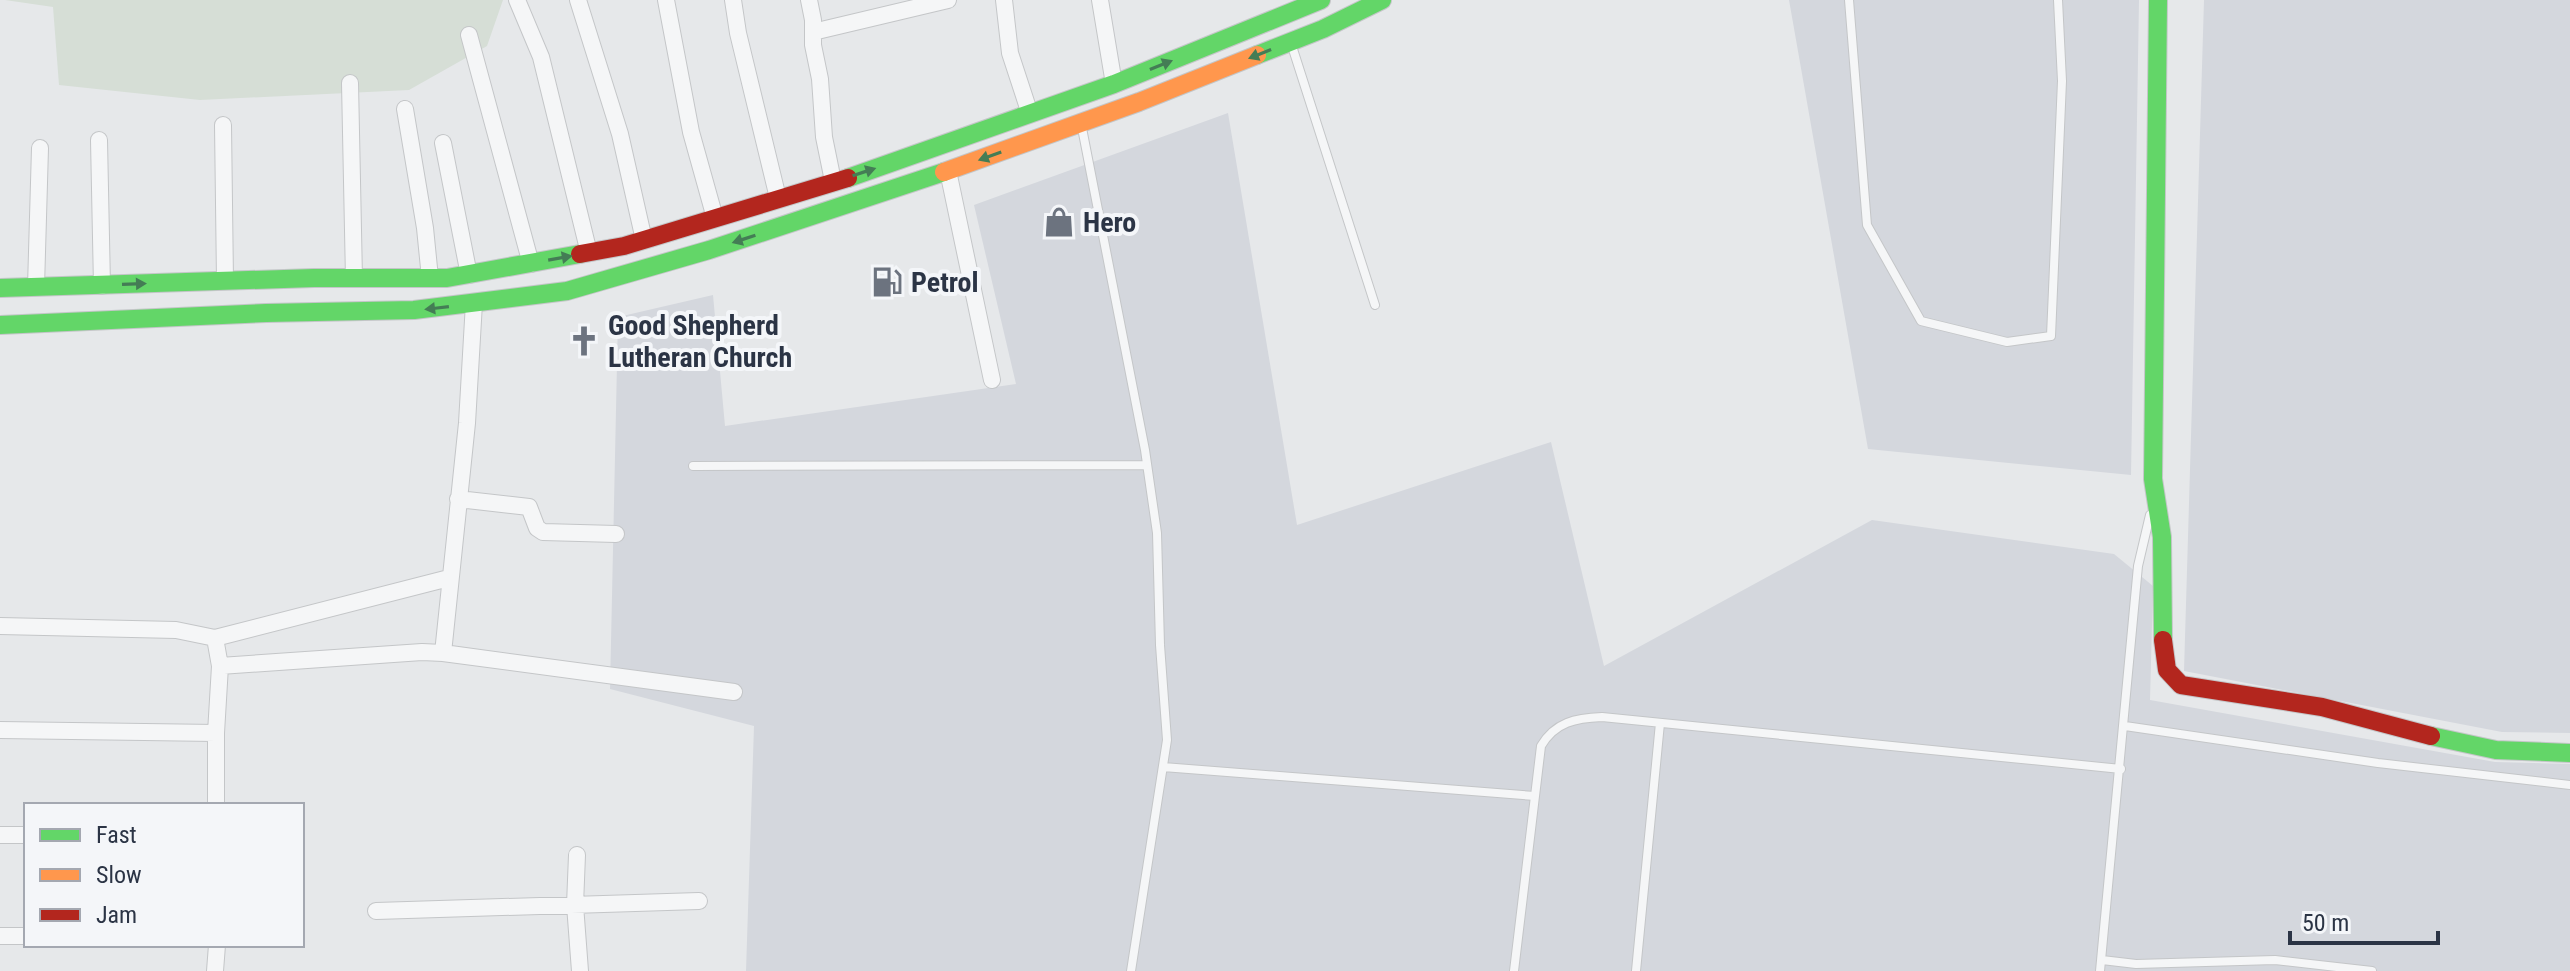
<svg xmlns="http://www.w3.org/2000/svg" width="2570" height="971" font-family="'Roboto Condensed',sans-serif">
<rect width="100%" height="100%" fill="#e6e8ea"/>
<!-- built -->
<path fill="#d4d7dd" d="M1789 0H2139L2131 475 1868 449Z
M2204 0H2570V733L2502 732 2184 671Z
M1228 113 1297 525 1551 442 1604 666 1872 520 2114 554 2153 586 2150 700 2495 762 2570 764V971H746L754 726 610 689 618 317 713 295 725 426 1016 384 974 205Z"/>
<!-- green -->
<path fill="#d6ded6" d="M5 0H503L487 46 409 90 200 100 59 85 53 7Z"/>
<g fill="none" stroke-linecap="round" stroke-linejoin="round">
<!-- lane casing -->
<g stroke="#c4c6c8" stroke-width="10">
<path id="lane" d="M1849 0 1867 225 1921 321 2007 342 2051 336 2062 81 2058 0
M1291 43 1375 305
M1082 128 1145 450 1157 533 1160 645 1167 740 1131 971
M693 466 1147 465
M2125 726 2378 763 2570 785
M1163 767 1535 796
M2102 960 2136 964 2275 960 2372 971
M1514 971 1541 746C1555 722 1576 718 1602 717L2121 769
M1636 971 1660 723
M2100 971 2138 566 2150 515"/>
</g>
<!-- street casing -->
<g stroke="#c4c6c8" stroke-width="18">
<path id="street" d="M517 0 541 57 589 253
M578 0 620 134 644 240
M666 0 691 132 715 218
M733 0 738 33 778 198
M809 0 813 20V45L820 79 824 137 833 181
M1004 0 1010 53 1030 114
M1100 0 1114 84
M813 32 948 0
M469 35 531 264
M350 83 354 279
M405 109 425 228 430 278
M223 125 225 281
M99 140 102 286
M443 143 469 275
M948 171 992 380
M36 287 40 148
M458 499 529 507 537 528 543 532 616 534
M0 626 176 630 215 638 220 666 216 733V805
M215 638 449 578
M443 653 467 423 474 303
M220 666 422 652 443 653 734 692
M0 730 216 733
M0 835H26
M577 855 575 905 580 971
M376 911 699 901
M0 936H26
M215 971 217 945"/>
</g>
<!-- fast casing -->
<g stroke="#c4c6c8" stroke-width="20">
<path id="fast" d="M2158 0 2153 479 2162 537 2163 640
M1257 55 1323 29 1382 0
M848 178 1114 84 1321 0
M0 288 314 278H447L580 254
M0 325 266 313 414 310 567 291 709 250 944 172
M2431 736 2496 750 2570 753"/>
</g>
<!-- slow casing -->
<g stroke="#c4c6c8" stroke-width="20">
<path id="slow" d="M944 172 1139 102 1257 55"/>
</g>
<!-- jam casing -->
<g stroke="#c4c6c8" stroke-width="20">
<path id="jam" d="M580 254 624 246 848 178
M2163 640 2167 670 2181 685 2322 707 2431 736"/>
</g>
<!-- lane -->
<use href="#lane" stroke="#f5f6f7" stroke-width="8"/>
<!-- street -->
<use href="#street" stroke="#f5f6f7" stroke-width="16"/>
<!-- fast -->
<use href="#fast" stroke="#63d668" stroke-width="18"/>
<!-- slow -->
<use href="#slow" stroke="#ff974d" stroke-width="18"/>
<!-- jam -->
<use href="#jam" stroke="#b3261e" stroke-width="18"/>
</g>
<!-- one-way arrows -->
<defs><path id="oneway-solid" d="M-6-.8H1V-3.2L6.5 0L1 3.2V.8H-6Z" transform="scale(2)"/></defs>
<g fill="#447d55">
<use href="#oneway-solid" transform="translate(1260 54) rotate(158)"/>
<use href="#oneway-solid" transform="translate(1161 65) rotate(-22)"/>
<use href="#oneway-solid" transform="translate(990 156) rotate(160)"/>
<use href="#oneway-solid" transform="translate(864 172) rotate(-18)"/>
<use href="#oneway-solid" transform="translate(744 239) rotate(162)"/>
<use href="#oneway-solid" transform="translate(560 258) rotate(-10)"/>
<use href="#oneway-solid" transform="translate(134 284) rotate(-2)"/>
<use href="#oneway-solid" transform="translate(437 308) rotate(173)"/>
</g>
<!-- icons -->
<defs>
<g id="shop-bare" transform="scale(2.4)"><path d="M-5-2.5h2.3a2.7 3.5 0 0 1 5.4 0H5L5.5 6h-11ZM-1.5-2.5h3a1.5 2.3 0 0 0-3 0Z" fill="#6c737f" stroke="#f4f6f9" stroke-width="2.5" paint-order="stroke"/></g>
<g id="fuel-bare" transform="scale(2.4)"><path d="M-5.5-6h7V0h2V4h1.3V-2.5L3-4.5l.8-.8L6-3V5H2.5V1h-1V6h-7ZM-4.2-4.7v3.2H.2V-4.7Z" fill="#6c737f" stroke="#f4f6f9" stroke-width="2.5" paint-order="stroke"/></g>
<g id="church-bare" transform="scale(2.4)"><path d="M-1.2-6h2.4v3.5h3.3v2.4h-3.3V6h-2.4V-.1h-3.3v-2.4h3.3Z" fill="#6c737f" stroke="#f4f6f9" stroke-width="2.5" paint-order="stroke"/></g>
</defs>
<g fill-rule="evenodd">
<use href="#shop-bare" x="1059" y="222"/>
<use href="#fuel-bare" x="887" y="282"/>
<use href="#church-bare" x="584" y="341"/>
</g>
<g text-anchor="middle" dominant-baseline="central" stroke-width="8" stroke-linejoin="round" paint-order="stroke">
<!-- poi labels -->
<g font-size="28" font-weight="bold" fill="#2b3445" stroke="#f4f6f9" text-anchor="start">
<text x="1083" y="222">Hero</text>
<text x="911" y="282">Petrol</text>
<text x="608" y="325">Good Shepherd<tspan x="608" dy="32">Lutheran Church</tspan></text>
</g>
</g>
<!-- legend -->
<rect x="24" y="803" width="280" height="144" fill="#f4f6f9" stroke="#a4a8b1" stroke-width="2"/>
<rect x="40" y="829" width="40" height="12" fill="#63d668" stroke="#a4a8b1" stroke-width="2"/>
<text x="96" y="843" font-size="24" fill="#2b3445">Fast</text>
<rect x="40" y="869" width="40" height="12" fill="#ff974d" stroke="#a4a8b1" stroke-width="2"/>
<text x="96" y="883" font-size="24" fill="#2b3445">Slow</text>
<rect x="40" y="909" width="40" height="12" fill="#b3261e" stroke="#a4a8b1" stroke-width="2"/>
<text x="96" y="923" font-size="24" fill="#2b3445">Jam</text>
<!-- scale -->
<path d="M2290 931v12h148v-12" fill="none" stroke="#2b3445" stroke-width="4"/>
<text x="2302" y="931" font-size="24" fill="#2b3445" stroke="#f4f6f9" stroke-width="6" paint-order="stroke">50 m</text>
</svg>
